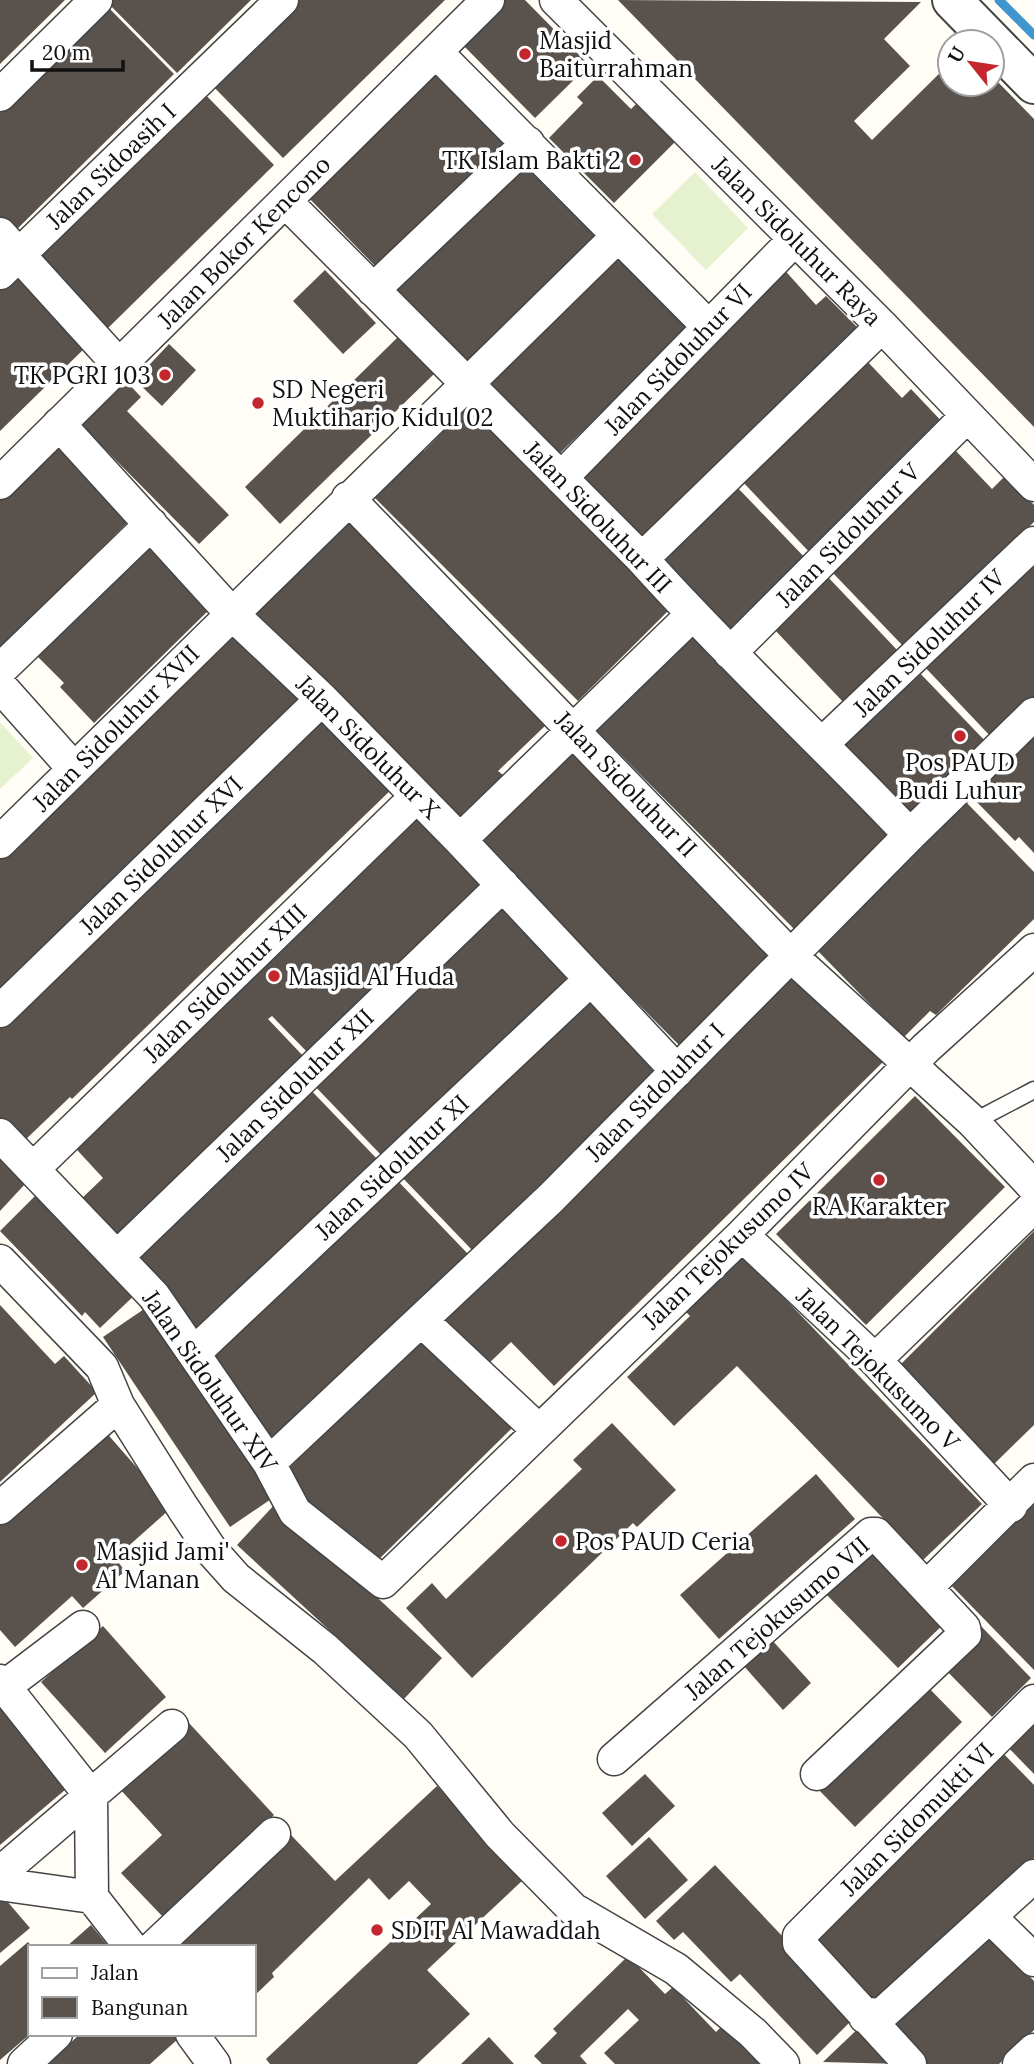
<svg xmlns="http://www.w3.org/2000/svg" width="1034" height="2064" font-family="Lora,serif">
<rect width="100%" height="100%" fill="#fffdf5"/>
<!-- pitch -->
<path fill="#e6f2cf" d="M695 172 748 228 706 270 652 214Z
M0 722 33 758 0 789Z"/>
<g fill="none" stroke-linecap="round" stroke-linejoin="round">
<!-- stream -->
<path stroke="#3f96cf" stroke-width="9" d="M999 0 1034 35"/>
</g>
<!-- building -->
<path fill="#5a524d" d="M0 0H65L0 64Z
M105 0H251L177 73Z
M290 0H445L283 158 208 81Z
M504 0H525L589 65 535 118 461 43Z
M618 0 921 2 884 39 910 66 854 121 872 140 950 63V84H992V76L1034 119V427Z
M102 1 174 74 11 235 0 223V102Z
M441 63 516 141 381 272 306 195Z
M598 76 631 109 638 102 677 140 614 203 549 138 583 103 577 97Z
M199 88 274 165 107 329 31 251Z
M527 152 602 230 467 362 392 285Z
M617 247 692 324 554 459 479 381Z
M780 265 816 305 826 296 864 334 643 550 568 473Z
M14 267 89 344 0 431V280Z
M325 270 376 323 343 354 293 301Z
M398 337 434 374 280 524 245 487Z
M169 344 196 370 162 406 135 380Z
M865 359 902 398 911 389 948 428 814 557 741 480Z
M126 381 141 397 127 411 229 515 199 544 81 425Z
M471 403 674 605 578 701 369 492 417 443 424 451Z
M60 438 134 516 0 648V496Z
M955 450 992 489 1006 475 1034 505V522L904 647 831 571Z
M735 485 809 562 730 638 656 561Z
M343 510 547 724 498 771 503 775 454 822 245 604Z
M147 531 217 602 94 723 60 687 64 683 29 648Z
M1034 554V702L994 740 921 663Z
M826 575 899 652 845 704 772 627Z
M233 625 302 696 0 990V852Z
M683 626 895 838 800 935 588 722Z
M915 668 989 745 909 822 836 745Z
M325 711 396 785 72 1099 70 1097 23 1142 0 1118V1027Z
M1034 730V853L1019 837 1015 841 969 794Z
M566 740 776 950 680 1046 471 836Z
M964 800 1034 872V919L936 1015 930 1011 903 1038 814 947Z
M412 807 489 880 309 1054 272 1016 268 1019 305 1058 115 1240 78 1202 103 1178 67 1139Z
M500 896 574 973 383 1157 309 1080Z
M794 969 884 1061 554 1386 511 1342 484 1368 438 1321Z
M590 988 664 1066 472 1250 398 1173Z
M305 1084 379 1161 199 1334 129 1253Z
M915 1096 1005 1187 866 1325 776 1234Z
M0 1159 26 1183 0 1211Z
M394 1177 468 1254 271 1444 236 1403 243 1396 207 1358Z
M44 1187 139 1291 100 1328 85 1312 82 1316 0 1231Z
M1034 1231V1425L993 1465 897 1368Z
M743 1255 982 1504 923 1560 737 1366 674 1426 627 1377 690 1316 685 1311Z
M0 1305 55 1364 64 1356 97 1392 0 1482Z
M150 1305 277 1495 230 1527 103 1337Z
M424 1334 514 1426 371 1567 281 1476Z
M612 1423 676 1490 637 1527 633 1523 472 1678 406 1608 432 1583 446 1599 582 1469 573 1460Z
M103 1429 139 1470 145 1464 178 1502 115 1558 125 1571 83 1608 72 1596 15 1647 0 1630V1521Z
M816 1474 855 1519 719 1639 680 1595Z
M1034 1493V1670L946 1580Z
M276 1503 442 1658 404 1699 237 1545Z
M875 1541 949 1619 898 1668 823 1591Z
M980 1625 1031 1678 992 1717 940 1664Z
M103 1626 166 1697 105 1753 41 1682Z
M771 1639 811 1683 783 1710 743 1665Z
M923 1682 962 1722 855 1827 816 1787Z
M4 1703 72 1784 0 1845V1707Z
M1034 1711V1774L1003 1742Z
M189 1723 274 1815 163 1917 121 1873 162 1835 119 1788Z
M997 1747 1034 1785V1858L877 2012 804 1936Z
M645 1774 675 1806 632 1846 602 1813Z
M437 1786 524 1879 427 1970 470 2014 417 2064H270L266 2059 431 1904 409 1881 389 1900 369 1878 272 1973 274 1977 254 1996V1947H173L291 1835 335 1881Z
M649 1837 688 1880 645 1919 606 1876Z
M715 1865 857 2015 817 2055 740 1974 731 1982 683 1932 674 1940 656 1921Z
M0 1893 30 1928 0 1953Z
M91 1925 109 1947H66Z
M986 1931 1034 1981V2030L999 2064H924L888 2027Z
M28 1942 32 1947 30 2034 0 2060V1966Z
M628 1956 665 1994 673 1987 716 2032 724 2024 762 2064H615L604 2053 639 2020 628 2009 580 2056 587 2064H542L534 2056 557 2033 553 2029Z
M864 2023 903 2064 823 2062Z
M80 2034H174L178 2039 150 2064H47Z
M489 2037 514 2064H461Z"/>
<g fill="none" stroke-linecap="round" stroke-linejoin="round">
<!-- service casing -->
<g stroke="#444" stroke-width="19">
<path id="service" d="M973 1122 1034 1090"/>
</g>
<!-- minor casing -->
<g stroke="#444" stroke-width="35">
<path id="minor" d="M556 0 882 326 1034 485
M436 52 709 327
M0 95 96 0
M285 201 642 559C728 655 822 742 910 835
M0 234 119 365
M0 273 282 0
M373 290 528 143
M59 424 232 614 322 699 460 840 677 1071
M561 478 795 239
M0 483 488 0
M348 498 790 955 973 1122 1034 1187
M642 559 882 326
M730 653 966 417
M0 670 151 524
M0 686 74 769
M823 743 1034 543
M460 840 692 615
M0 842 618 236
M0 1011 322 699
M0 1135 154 1296 269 1463 295 1512 383 1582 742 1235 926 1048 1034 950
M34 1168 416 797
M742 1235 875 1360 1011 1506
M118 1256 503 885
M0 1261 102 1367 118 1405 183 1508 211 1550 236 1578 325 1649 418 1735 500 1835 573 1909 676 1969 753 2033 783 2064
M422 1321 538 1430
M194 1353 590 980
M875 1360 1034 1206
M269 1463 551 1198 910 835 1034 714
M0 1508 118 1405
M927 1587 1034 1480
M0 1681 91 1796 92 1897 131 1947
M0 1690 83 1627
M614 1759 871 1534H876L964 1628 965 1634 817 1774
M0 1873 172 1726
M0 1884 92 1897
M990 1917 1034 1960
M154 1947 274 1834
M865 2017 871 2014 879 2017 1034 1876
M192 2034 214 2064
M24 2064 56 2034
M910 2064 799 1943V1936L1034 1701
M1019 2064 1034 2050"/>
</g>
<!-- tertiary casing -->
<g stroke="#444" stroke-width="42">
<path id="tertiary" d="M952 0 1034 84"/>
</g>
<!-- service -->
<use href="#service" stroke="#fff" stroke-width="16"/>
<!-- minor -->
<use href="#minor" stroke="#fff" stroke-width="32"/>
<!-- tertiary -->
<use href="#tertiary" stroke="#fff" stroke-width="38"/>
</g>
<!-- markers -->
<g fill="#c4262e" stroke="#fff" stroke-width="2.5">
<circle cx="525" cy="54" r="7"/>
<circle cx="635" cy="160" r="7"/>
<circle cx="165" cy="375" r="7"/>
<circle cx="258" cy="403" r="7"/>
<circle cx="960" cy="736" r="7"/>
<circle cx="274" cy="976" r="7"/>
<circle cx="879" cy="1180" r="7"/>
<circle cx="561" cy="1541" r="7"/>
<circle cx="82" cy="1565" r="7"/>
<circle cx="377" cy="1930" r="7"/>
</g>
<g text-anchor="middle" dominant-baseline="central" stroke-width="7" stroke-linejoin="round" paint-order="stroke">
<!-- poi labels -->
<g font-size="24" fill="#111" stroke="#fff" text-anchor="start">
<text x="539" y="40">Masjid<tspan x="539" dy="28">Baiturrahman</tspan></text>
<text x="621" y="160" text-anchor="end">TK Islam Bakti 2</text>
<text x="151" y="375" text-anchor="end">TK PGRI 103</text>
<text x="272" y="389">SD Negeri<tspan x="272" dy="28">Muktiharjo Kidul 02</tspan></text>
<text x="960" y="762" text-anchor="middle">Pos PAUD<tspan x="960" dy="28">Budi Luhur</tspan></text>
<text x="288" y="976">Masjid Al Huda</text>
<text x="879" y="1206" text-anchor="middle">RA Karakter</text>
<text x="575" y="1541">Pos PAUD Ceria</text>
<text x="96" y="1551">Masjid Jami'<tspan x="96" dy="28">Al Manan</tspan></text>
<text x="391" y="1930">SDIT Al Mawaddah</text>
</g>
<!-- street labels -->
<g font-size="24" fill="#111" stroke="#fff">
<text transform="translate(111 166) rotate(-44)">Jalan Sidoasih I</text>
<text transform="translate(797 241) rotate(45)">Jalan Sidoluhur Raya</text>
<text transform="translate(244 242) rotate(-45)">Jalan Bokor Kencono</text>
<text transform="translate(678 359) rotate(-46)">Jalan Sidoluhur VI</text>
<text transform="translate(598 517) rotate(46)">Jalan Sidoluhur III</text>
<text transform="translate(848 535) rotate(-45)">Jalan Sidoluhur V</text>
<text transform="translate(929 643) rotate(-44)">Jalan Sidoluhur IV</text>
<text transform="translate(116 728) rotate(-45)">Jalan Sidoluhur XVII</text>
<text transform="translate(368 747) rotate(45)">Jalan Sidoluhur X</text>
<text transform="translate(626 784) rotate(46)">Jalan Sidoluhur II</text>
<text transform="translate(161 855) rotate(-44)">Jalan Sidoluhur XVI</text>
<text transform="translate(225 983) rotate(-44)">Jalan Sidoluhur XIII</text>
<text transform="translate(295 1085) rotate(-44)">Jalan Sidoluhur XII</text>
<text transform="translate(655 1092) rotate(-45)">Jalan Sidoluhur I</text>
<text transform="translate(392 1167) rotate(-43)">Jalan Sidoluhur XI</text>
<text transform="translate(728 1246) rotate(-44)">Jalan Tejokusumo IV</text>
<text transform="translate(878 1369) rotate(45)">Jalan Tejokusumo V</text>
<text transform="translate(210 1381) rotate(55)">Jalan Sidoluhur XIV</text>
<text transform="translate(777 1618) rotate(-41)">Jalan Tejokusumo VII</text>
<text transform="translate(917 1819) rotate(-45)">Jalan Sidomukti VI</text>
</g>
</g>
<!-- legend -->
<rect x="28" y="1945" width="228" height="91" fill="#ffffff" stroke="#a0a0a0" stroke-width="2"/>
<rect x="42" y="1968" width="35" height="10" fill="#ffffff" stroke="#a0a0a0" stroke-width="2"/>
<text x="91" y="1980" font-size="21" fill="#111111">Jalan</text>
<rect x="42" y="1997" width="35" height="21" fill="#5a524d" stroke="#a0a0a0" stroke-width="2"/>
<text x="91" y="2015" font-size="21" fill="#111111">Bangunan</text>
<!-- north arrow -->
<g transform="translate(971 63) rotate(300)"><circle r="33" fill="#ffffff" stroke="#a0a0a0" stroke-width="2"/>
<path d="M0-5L12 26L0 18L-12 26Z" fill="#c4262e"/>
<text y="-10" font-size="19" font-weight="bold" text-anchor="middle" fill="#111111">U</text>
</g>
<!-- scale -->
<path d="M32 60v10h91v-10" fill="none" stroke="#111111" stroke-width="3.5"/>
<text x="42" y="60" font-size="21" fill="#111111" stroke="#ffffff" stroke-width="5" paint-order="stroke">20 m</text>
</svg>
